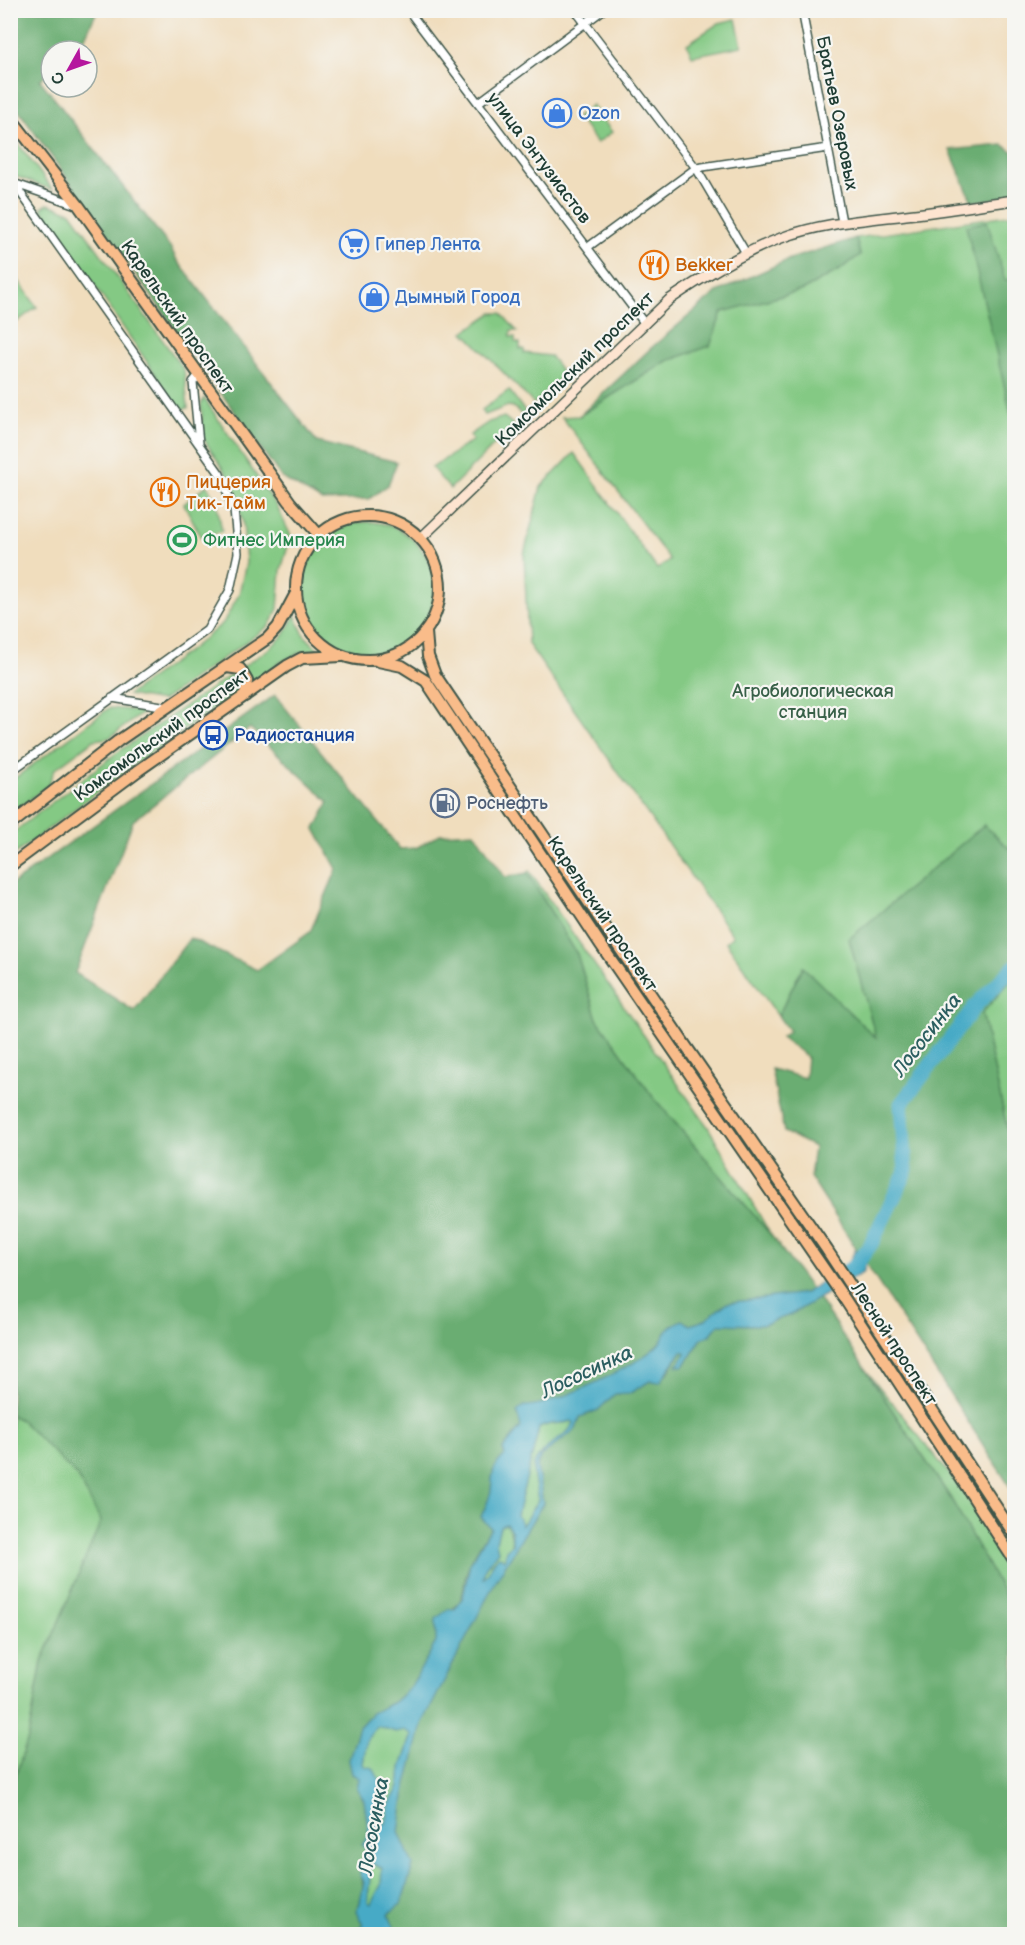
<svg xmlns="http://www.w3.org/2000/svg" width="1025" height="1945" font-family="'Balsamiq Sans',sans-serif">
<rect width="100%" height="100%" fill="#f6f6f2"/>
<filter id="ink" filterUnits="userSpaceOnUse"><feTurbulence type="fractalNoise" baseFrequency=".0167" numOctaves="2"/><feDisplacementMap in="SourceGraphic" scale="12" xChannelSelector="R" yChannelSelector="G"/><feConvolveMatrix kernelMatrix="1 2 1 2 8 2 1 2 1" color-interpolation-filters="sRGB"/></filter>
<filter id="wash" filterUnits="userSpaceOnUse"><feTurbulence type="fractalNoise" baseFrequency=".008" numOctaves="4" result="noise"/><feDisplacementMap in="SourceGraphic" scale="24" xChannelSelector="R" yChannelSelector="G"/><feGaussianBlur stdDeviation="1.35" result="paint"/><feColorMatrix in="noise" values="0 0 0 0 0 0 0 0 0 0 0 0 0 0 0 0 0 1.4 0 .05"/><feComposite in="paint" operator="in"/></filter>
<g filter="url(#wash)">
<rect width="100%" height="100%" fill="#f0ddbd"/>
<!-- green -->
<path fill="#84c984" stroke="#52835c" stroke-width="1.5" d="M736 19 742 46 692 56 687 44 719 23Z
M592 105 612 132 597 143 577 117Z
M11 134 53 190 15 176 11 170Z
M48 204 71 212 184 370 188 408 180 410 41 208Z
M1014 214V853L984 825 876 1039 802 968 778 1016 726 942 733 936 528 644 524 554 541 487 574 453 657 569 670 560 562 417 579 416 667 361 710 346 722 312 803 290 839 270 860 255 856 238Z
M11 270 37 307 11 326H10Z
M492 313H501L517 331H511L510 337H515V342L520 343V349H524V353L550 356C553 360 559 366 561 372 563 380 540 398 534 404L464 332Z
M509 390 526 413 523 416 515 408 508 406 485 415 482 410Z
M204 398 276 505 291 536 281 570 278 609 269 626 162 701 128 695 190 650 223 623 239 594 246 563 243 522 229 478 203 438 201 404Z
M504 417 514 425 450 489 432 468 473 440 470 435 489 422Z
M207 485 217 504 222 531 202 538 184 504Z
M302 588a66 66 0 1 1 132 0a66 66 0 1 1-132 0Z
M295 615 304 635 319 650 299 653 281 662 125 771 11 857V834L115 754 270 648 284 635Z
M433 680 607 937 604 939H603Z
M109 708 145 711 109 738 94 740 55 769 48 785 11 814V781Z
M529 871 708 1127 771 1235 653 1097 597 1019 577 954 527 873Z
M612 943 741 1135 738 1137 608 947Z
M1014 977V1160L982 1013Z
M865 1369 963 1491 1014 1574V1612L951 1499Z
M905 1381 908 1382 977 1483 1014 1545V1549Z
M11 1415 21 1420 77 1476 102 1521 42 1662 28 1738 11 1792Z
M572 1421 574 1423C570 1431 564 1435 557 1440 527 1463 532 1464 538 1500L522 1526 517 1515 539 1428C552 1421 560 1425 572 1421Z
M506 1524C515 1537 512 1545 505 1559L494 1560 488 1575 483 1578 485 1568 498 1551 496 1542 500 1526Z
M377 1726 396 1732 405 1729 412 1734 401 1768 399 1787 389 1805 386 1823 383 1825 376 1815 380 1807 386 1800 363 1764 367 1739Z
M372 1864 382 1868 381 1885 371 1904 368 1902C367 1890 372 1882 369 1869Z"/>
<!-- forest -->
<path fill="#6bad72" stroke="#457553" stroke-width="1.5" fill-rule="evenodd" d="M11 10 97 11 82 44 74 51H51V70L40 80 170 247 177 260 317 442 397 462 388 485 369 499 322 501 282 478 11 100Z
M1003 145 1014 152V196L972 202 950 150Z
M987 221 1005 280 1014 279V413L1011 414 966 226Z
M856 238 860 255 839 270 803 290 722 312 710 346 667 361 579 416 650 349 717 292 790 259Z
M275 695 400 849 416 848 440 834 474 832 505 877 527 873 577 954 597 1019 653 1097 771 1235 811 1289 804 1293 727 1303 703 1321 690 1325 683 1320C662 1329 670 1332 658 1345 639 1365 551 1407 524 1406L521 1427 503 1449 505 1455C491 1469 493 1471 491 1490 490 1499 484 1509 481 1517L491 1528C484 1539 476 1550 471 1561 456 1593 475 1599 436 1619V1642L410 1688 394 1702 372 1713 359 1727 349 1760 352 1774 359 1778 357 1789 364 1800 369 1835 363 1845 369 1852 360 1874C366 1885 362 1900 356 1911L363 1924 354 1934H11L10 1792 28 1738 42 1662 101 1521 77 1476 21 1420 11 1415V885ZM250 728 329 802 315 829 337 869 310 932 257 970 190 938 134 1011 75 973 133 821Z
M984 825 1014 853V977L982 1013 1014 1160V1493L810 1177 814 1147 784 1132 771 1069 805 1078 807 1057 781 1037 789 1031 778 1016 803 967 876 1038 849 939Z
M818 1298 951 1499 1014 1612V1934H389L395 1928 388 1914 401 1904 413 1865 399 1832 404 1796 422 1724 495 1582 543 1503 537 1466 541 1455 576 1429 580 1417 598 1410 615 1394 630 1393 650 1381 668 1373 682 1351 687 1352 684 1366 702 1338 710 1335 719 1324 762 1325 790 1315Z"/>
<!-- water -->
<path fill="#47aac6" stroke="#33747d" stroke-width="1.5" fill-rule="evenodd" d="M855 1250 864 1263V1272L790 1315 762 1325 719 1324 710 1335 702 1338 684 1366H677L686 1353 682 1351 660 1382 650 1381 630 1393 615 1394 598 1410 580 1417 576 1429 541 1456 537 1466 543 1503 495 1582 422 1724 404 1796 399 1832 413 1865 401 1904 388 1914 395 1928 389 1934H354L363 1924 356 1912 360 1903 364 1882 360 1874 361 1864 369 1852 362 1845 369 1835 364 1800 357 1789 359 1778 352 1774 349 1760 359 1727 372 1713 394 1702 410 1688 436 1642V1619L448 1609H455L463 1597 470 1563 491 1528 481 1517C484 1509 490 1499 491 1490 493 1471 491 1469 505 1455L503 1449 521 1427 517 1412 524 1406C551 1407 639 1365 658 1345 670 1331 662 1329 683 1320L690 1325 703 1321 727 1303 805 1293 848 1265ZM572 1421 574 1423C570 1431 564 1435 557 1440 527 1463 532 1464 538 1500L522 1526 517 1515 539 1428C552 1421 559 1425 572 1421ZM506 1524 512 1532V1545L506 1550 505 1559 504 1560 499 1556C491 1562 491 1573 483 1578L485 1568 498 1551 496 1542 500 1526ZM377 1726 396 1732 405 1730 412 1734 401 1768 399 1787 389 1805 386 1823 383 1825 376 1815 380 1807 386 1800 387 1794 373 1768 364 1766 363 1764 367 1739ZM372 1864 382 1868 381 1885 371 1904 368 1902C367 1890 372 1882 369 1869Z"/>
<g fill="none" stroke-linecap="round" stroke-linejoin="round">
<!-- river -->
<path stroke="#47aac6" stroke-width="15" d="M846 1272 856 1265 871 1244 906 1172 901 1104 976 1005 1014 967"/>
</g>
</g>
<g filter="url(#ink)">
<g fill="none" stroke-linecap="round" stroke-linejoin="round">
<!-- street casing -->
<g stroke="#3e5549" stroke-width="10">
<path id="street" d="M408 10 645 324
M575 10 696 168 746 253
M802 10 842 222
M478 103 603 10
M10 178 220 474 234 510 238 553 230 590 207 630 10 772
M16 184 79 206
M588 247 696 168 828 148
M198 376 193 382 199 443
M112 698 168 707"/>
</g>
<!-- secondary casing -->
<g stroke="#3e5549" stroke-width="12">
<path id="secondary" d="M421 538 669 300C704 276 741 253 781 238 821 223 864 220 906 215 942 211 978 205 1014 200"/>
</g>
<!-- primary casing -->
<g stroke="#3e5549" stroke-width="14">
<path id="primary" d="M10 117 79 206 290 502 319 535
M296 588a72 72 0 1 1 144 0a72 72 0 1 1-144 0Z
M426 632 428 656 435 675 683 1042 827 1250 1014 1534
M378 661 402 666 426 681 601 945 844 1298 1014 1560
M227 667 240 669 247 681 245 696
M10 825 118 741 268 638 278 627 295 595
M10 866 139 770 287 666 302 658 342 656"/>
</g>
<!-- street -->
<use href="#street" stroke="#fff" stroke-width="7"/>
<!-- secondary -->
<use href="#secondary" stroke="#fde4d0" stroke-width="9"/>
<!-- primary -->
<use href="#primary" stroke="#f9bc8a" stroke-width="10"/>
</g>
</g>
<!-- icons -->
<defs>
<g id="shop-ring" transform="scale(1.5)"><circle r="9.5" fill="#f6f6f2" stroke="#3f7fe0" stroke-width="1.5"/><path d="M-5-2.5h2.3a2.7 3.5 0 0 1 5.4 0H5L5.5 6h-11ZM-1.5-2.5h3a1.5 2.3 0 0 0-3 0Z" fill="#3f7fe0"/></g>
<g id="supermarket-ring" transform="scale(1.5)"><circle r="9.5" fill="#f6f6f2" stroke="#3f7fe0" stroke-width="1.5"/><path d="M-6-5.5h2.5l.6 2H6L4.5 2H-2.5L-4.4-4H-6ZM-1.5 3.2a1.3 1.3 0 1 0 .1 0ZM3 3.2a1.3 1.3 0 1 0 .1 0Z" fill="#3f7fe0"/></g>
<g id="restaurant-ring" transform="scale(1.5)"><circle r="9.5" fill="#f6f6f2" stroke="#e8710a" stroke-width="1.5"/><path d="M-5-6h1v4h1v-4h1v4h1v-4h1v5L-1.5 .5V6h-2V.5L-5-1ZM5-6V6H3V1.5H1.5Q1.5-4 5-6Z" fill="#e8710a"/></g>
<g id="stadium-ring" transform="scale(1.5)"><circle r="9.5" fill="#f6f6f2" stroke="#2e9e5b" stroke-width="1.5"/><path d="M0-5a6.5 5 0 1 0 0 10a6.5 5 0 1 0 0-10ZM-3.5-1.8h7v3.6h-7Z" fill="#2e9e5b"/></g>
<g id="bus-ring" transform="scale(1.5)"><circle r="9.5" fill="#f6f6f2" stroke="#1a4fb4" stroke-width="1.5"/><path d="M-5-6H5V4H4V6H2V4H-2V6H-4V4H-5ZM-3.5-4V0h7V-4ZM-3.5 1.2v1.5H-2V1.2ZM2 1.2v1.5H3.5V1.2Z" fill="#1a4fb4"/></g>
<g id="fuel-ring" transform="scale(1.5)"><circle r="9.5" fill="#f6f6f2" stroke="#5c6f8a" stroke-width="1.5"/><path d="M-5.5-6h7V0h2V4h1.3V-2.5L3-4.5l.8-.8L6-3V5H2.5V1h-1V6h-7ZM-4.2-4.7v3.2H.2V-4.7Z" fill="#5c6f8a"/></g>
</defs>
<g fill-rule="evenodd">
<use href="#shop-ring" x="557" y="113"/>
<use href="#supermarket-ring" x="354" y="244"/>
<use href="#restaurant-ring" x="654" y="265"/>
<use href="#shop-ring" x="374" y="297"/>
<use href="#restaurant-ring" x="165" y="492"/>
<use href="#stadium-ring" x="182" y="540"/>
<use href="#bus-ring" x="213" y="735"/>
<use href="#fuel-ring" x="445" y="803"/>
</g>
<g text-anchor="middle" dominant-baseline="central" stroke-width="4.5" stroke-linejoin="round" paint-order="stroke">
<!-- shop labels -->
<g font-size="18" fill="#366cbe" stroke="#f6f6f2" text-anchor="start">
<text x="578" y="113">Ozon</text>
<text x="375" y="244">Гипер Лента</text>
<text x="395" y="297">Дымный Город</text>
</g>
<!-- street labels -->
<g font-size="18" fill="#1f3d34" stroke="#f6f6f2">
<text transform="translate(837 113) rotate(79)">Братьев Озеровых</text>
<text transform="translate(539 158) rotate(53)">улица Энтузиастов</text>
<text transform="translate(177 317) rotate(55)">Карельский проспект</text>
<text transform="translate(575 369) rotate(-44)">Комсомольский проспект</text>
<text transform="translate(162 735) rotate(-36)">Комсомольский проспект</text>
<text transform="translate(602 914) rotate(56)">Карельский проспект</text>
<text transform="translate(894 1344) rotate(57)">Лесной проспект</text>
</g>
<!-- food labels -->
<g font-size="18" fill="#c56008" stroke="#f6f6f2" text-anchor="start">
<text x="675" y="265">Bekker</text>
<text x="186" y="482">Пиццерия<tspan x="186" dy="21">Тик-Тайм</tspan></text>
</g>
<!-- leisure labels -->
<g font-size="18" fill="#27864d" stroke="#f6f6f2" text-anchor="start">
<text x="203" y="540">Фитнес Империя</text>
</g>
<!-- park labels -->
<g font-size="18" fill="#386048" stroke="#f6f6f2">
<text x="813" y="691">Агробиологическая<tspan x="813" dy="21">станция</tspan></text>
</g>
<!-- transit labels -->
<g font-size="18" fill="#164399" stroke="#f6f6f2" text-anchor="start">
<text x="234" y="735">Радиостанция</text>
</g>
<!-- service labels -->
<g font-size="18" fill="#4e5e75" stroke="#f6f6f2" text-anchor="start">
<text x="466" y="803">Роснефть</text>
</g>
<!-- water labels -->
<g font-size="20" font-style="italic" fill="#2b5e60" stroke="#f6f6f2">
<text transform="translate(927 1035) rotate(-52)">Лососинка</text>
<text transform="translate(587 1372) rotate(-25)">Лососинка</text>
<text transform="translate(374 1826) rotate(-80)">Лососинка</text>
</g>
</g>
<!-- margin -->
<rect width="1025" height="1945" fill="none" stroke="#f6f6f2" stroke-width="36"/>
<!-- north arrow -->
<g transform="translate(69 69) rotate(230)"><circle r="28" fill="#f6f6f2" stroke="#a0aca6" stroke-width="1.5"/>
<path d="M0-4.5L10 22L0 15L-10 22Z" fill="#b5179e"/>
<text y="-9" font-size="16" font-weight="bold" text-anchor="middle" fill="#1f3d34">С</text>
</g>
</svg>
